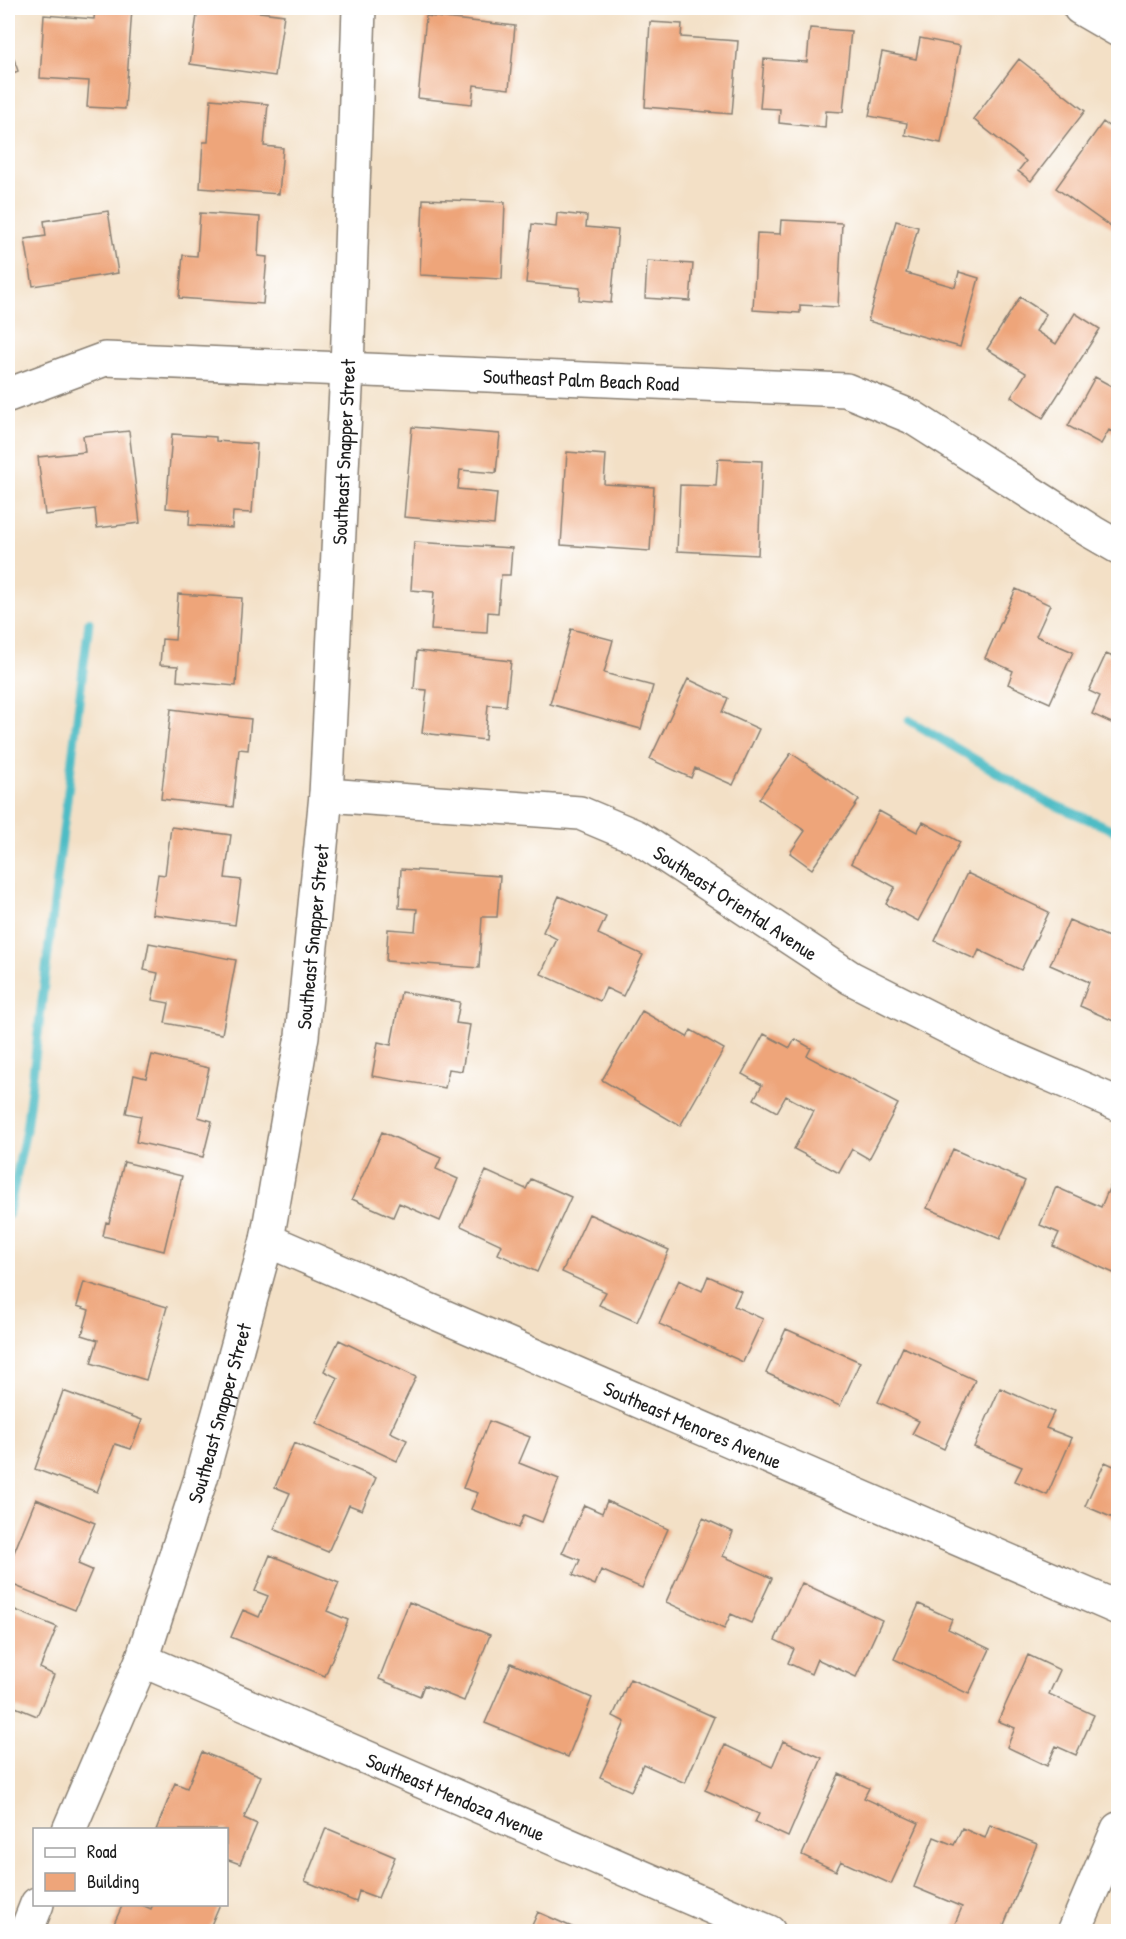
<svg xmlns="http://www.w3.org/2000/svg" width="1126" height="1939" font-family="'Patrick Hand',sans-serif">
<rect width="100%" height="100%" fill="#fff"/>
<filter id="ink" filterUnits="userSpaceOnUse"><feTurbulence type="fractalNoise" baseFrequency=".0167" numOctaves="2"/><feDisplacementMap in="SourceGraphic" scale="12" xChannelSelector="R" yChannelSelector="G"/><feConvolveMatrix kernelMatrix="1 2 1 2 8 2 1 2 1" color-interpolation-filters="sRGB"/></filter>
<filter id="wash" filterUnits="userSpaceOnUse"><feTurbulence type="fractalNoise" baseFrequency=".008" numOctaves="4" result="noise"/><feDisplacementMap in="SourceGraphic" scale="24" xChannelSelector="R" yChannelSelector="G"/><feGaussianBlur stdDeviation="1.35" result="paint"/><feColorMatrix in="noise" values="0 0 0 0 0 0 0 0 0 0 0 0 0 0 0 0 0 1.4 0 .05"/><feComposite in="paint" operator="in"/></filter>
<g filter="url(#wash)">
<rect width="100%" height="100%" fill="#f3e0c6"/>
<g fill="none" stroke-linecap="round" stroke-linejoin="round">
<!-- stream -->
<path stroke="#4ebcc5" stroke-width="9" d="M909 720 1045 801 1118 832
M8 1215 26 1130 89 622"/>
</g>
<g id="blocks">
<!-- building -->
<path fill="#eea57a" d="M95 8H132L125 109 87 107 89 81 40 78 44 15 94 19Z
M198 8H228L284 15 275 76 190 64Z
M426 16 515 26 509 89 474 85 472 104 418 98Z
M650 22 682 24 681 37 738 41 732 114 645 107Z
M810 28 851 31 843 112 826 111 825 128 779 123 780 109 760 108 764 59 807 62Z
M920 38 960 46 941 143 905 135 907 123 869 116 882 52 916 59Z
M8 41 18 71 8 75Z
M1019 59 1085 111 1031 181 1018 171 1026 161 973 119Z
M211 99 268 104 264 146 283 148 279 194 200 188 203 142H208Z
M1103 122 1118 133V232L1056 188Z
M423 199 505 202 502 279 420 275Z
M108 211 118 273 33 286 25 239 46 236 44 221Z
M200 213 260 217 258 256 267 257 263 304 179 298 183 255 197 256Z
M557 213 587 216 586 227 618 230 611 303 579 300 580 288 526 283 532 224 556 227Z
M781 220 842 223 838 307 800 305V313L753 310 757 233 780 234Z
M896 221 918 227 906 273 955 287 959 272 979 278 960 347 868 321Z
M647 261 693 264 690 301 645 298Z
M1020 297 1046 314 1036 331 1056 344 1075 313 1100 329 1043 418 1011 397 1026 373 987 349Z
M1095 377 1113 387 1116 381 1118 383V435L1109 430 1101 444 1068 426Z
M412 427 500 434 496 473 460 470 458 489 497 493 494 525 404 517Z
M129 431 140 523 97 528 95 509 45 515 38 457 85 452 83 436Z
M172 434 216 437V441L257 444 252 513 233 512 232 528 189 525 190 510 166 508Z
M567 452 606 455 604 484 654 487 650 551 561 545Z
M718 459 762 461 758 555 677 551 680 485 716 486Z
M414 542 512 548 510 575H501L498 613 488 612 487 633 431 630 434 592 411 590Z
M1016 589 1050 605 1036 636 1073 652 1050 703 1008 684 1013 671 985 658Z
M178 594 242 598 236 686 177 681 178 666 160 665 162 639 175 640Z
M571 629 613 640 604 673 653 686 641 729 550 704Z
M417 651 511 661 506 706 488 705 485 740 422 733 427 690 414 689Z
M1106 654 1118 659V726L1092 714 1100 696 1089 691Z
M688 679 728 698 722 712 759 729 733 785 695 768 691 778 650 759Z
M171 709 251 719 248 750 239 749 233 807 161 799Z
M791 753 859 800 812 869 790 853 805 831 759 799Z
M879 811 917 832 923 822 960 842 918 921 886 904 895 887 851 863Z
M171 827 231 835 225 878 241 880 235 925 152 914 158 874 165 875Z
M401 869 500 876 497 917H482L479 968 386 961 388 929 415 931 417 909 399 908Z
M967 873 1049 912 1021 970 979 950 975 959 935 941Z
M559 896 606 917 598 934 643 955 623 996 606 988 600 1001 541 974 557 939 543 932Z
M1069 920 1118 941V1023L1080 1006 1089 982 1050 965Z
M149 943 236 960 222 1034 165 1023 169 1003 152 1000 158 973 144 970Z
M401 992 460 1002 456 1023 470 1025 462 1071 449 1069 445 1088 372 1076 378 1042 391 1045Z
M642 1011 687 1037 691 1030 724 1049 680 1126 602 1080Z
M764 1034 790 1048 795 1039 811 1048 807 1056 898 1104 869 1159 852 1149 839 1173 794 1149 814 1111 786 1096 777 1112 754 1099 762 1085 742 1074Z
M152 1055 209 1068 198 1117 212 1121 203 1157 136 1142 141 1116 126 1113 134 1075 146 1078Z
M382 1132 441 1158 436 1169 458 1179 440 1221 399 1203 393 1217 352 1199Z
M953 1149 1025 1181 1000 1239 927 1208Z
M124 1162 182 1176 164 1251 103 1236 106 1222 109 1223Z
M486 1171 526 1189 531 1179 571 1197 537 1272 498 1254 502 1245 461 1226Z
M1110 1186 1118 1190V1275L1053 1246 1059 1233 1040 1225 1056 1187 1101 1207Z
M589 1214 669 1250 637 1322 599 1305 606 1292 562 1272Z
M708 1276 741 1291 734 1306 763 1319 743 1362 659 1324 679 1280 702 1291Z
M84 1282 167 1307 146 1380 91 1363 98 1340 82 1335 89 1310 77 1306Z
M786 1329 860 1362 840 1406 766 1373Z
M339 1340 416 1377 390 1432 407 1440 397 1461 316 1423 338 1378 324 1371Z
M903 1347 975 1380 944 1449 912 1434 919 1421 878 1402Z
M1000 1388 1054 1412 1046 1428 1072 1438 1047 1495 1015 1481 1022 1467 974 1447Z
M63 1391 142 1420 131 1449 115 1444 97 1492 35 1469Z
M489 1421 530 1437 519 1463 559 1479 542 1522 524 1515 518 1528 471 1509 478 1493 463 1488Z
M294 1443 376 1478 362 1510 349 1505 328 1552 274 1529 290 1493 275 1487Z
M1105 1462 1118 1468V1520L1085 1506Z
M36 1499 95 1523 78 1564 92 1570 75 1610 8 1583V1567Z
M607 1501 668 1529 642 1588 601 1570 595 1585 573 1575 580 1560 562 1553 584 1505 602 1513Z
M703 1518 733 1532 723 1556 772 1578 751 1623 731 1614 724 1629 666 1602Z
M270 1555 339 1583 327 1611 348 1620 325 1676 231 1637 243 1610 259 1617 268 1596 255 1591Z
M802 1583 882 1620 856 1677 817 1659 811 1674 788 1663 794 1649 775 1640Z
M409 1602 490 1635 464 1701 424 1685 420 1696 379 1679Z
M919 1604 952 1619 948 1629 990 1649 969 1694 894 1659Z
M8 1607 57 1627 40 1668 54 1675 37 1716 8 1704Z
M1028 1655 1060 1670 1049 1694 1094 1715 1076 1755 1056 1746 1047 1766 1007 1747 1015 1728 998 1721Z
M511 1663 592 1698 568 1757 485 1723Z
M630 1679 714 1717 685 1783 643 1764 631 1791 600 1777 625 1722 613 1716Z
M783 1741 822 1758 788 1837 755 1822 759 1814 705 1790 725 1745 772 1767Z
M202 1752 261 1776 244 1818 257 1824 240 1864 226 1859V1830H156L175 1783 187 1788Z
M839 1774 869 1788 864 1798 919 1823 891 1884 841 1861 836 1871 802 1855Z
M990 1825 1037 1844 1001 1932H967L954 1926 962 1907 914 1887 934 1837 954 1845 962 1828 985 1838Z
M326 1828 395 1857 378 1898 359 1891 356 1902 305 1881Z
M123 1904H140L151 1909 153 1904H220L208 1932H120L112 1928Z
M538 1912 574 1928 573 1932H529Z"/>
</g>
</g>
<g filter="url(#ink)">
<use href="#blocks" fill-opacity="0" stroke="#887e71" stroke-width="1.5"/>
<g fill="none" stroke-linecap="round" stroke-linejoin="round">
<!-- street casing -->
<g stroke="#887e71" stroke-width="36">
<g id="street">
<path d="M1080 8 1118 30"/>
<path id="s1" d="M8 395 105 359 846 390 912 417 1092 532 1118 547"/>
<path id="s2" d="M326 795 580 813 637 837 851 978 993 1050 1118 1104"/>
<path id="s3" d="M267 1240 1118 1608"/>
<path id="s4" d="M142 1660 769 1932"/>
<path id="s5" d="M69 1830 142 1660 201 1478 267 1240 302 1036 326 795 347 369 359 8"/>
<path d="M26 1932 37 1904"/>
<path d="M1074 1932 1118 1829"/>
</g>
</g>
<!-- street -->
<use href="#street" stroke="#fff" stroke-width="33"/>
</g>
</g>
<g text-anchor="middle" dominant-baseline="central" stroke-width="4.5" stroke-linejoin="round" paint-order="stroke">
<!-- street labels -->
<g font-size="20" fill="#1c1c1c" stroke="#fff">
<text stroke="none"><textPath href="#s1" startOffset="580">Southeast Palm Beach Road</textPath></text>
<text stroke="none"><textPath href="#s5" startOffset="1416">Southeast Snapper Street</textPath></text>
<text stroke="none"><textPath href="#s2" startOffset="435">Southeast Oriental Avenue</textPath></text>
<text stroke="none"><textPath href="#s5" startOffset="930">Southeast Snapper Street</textPath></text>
<text stroke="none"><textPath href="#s5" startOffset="444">Southeast Snapper Street</textPath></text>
<text stroke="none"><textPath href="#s3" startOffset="464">Southeast Menores Avenue</textPath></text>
<text stroke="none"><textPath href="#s4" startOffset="342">Southeast Mendoza Avenue</textPath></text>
</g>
</g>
<!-- margin -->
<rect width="1126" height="1939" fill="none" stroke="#fff" stroke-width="30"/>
<!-- legend -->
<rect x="33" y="1828" width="195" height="78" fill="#ffffff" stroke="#a4a4a4" stroke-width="1.5"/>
<rect x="45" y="1848" width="30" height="9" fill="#ffffff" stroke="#a4a4a4" stroke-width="1.5"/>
<text x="87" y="1858" font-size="18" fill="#1c1c1c">Road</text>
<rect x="45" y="1873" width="30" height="18" fill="#eea57a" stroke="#a4a4a4" stroke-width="1.5"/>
<text x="87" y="1888" font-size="18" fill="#1c1c1c">Building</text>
</svg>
